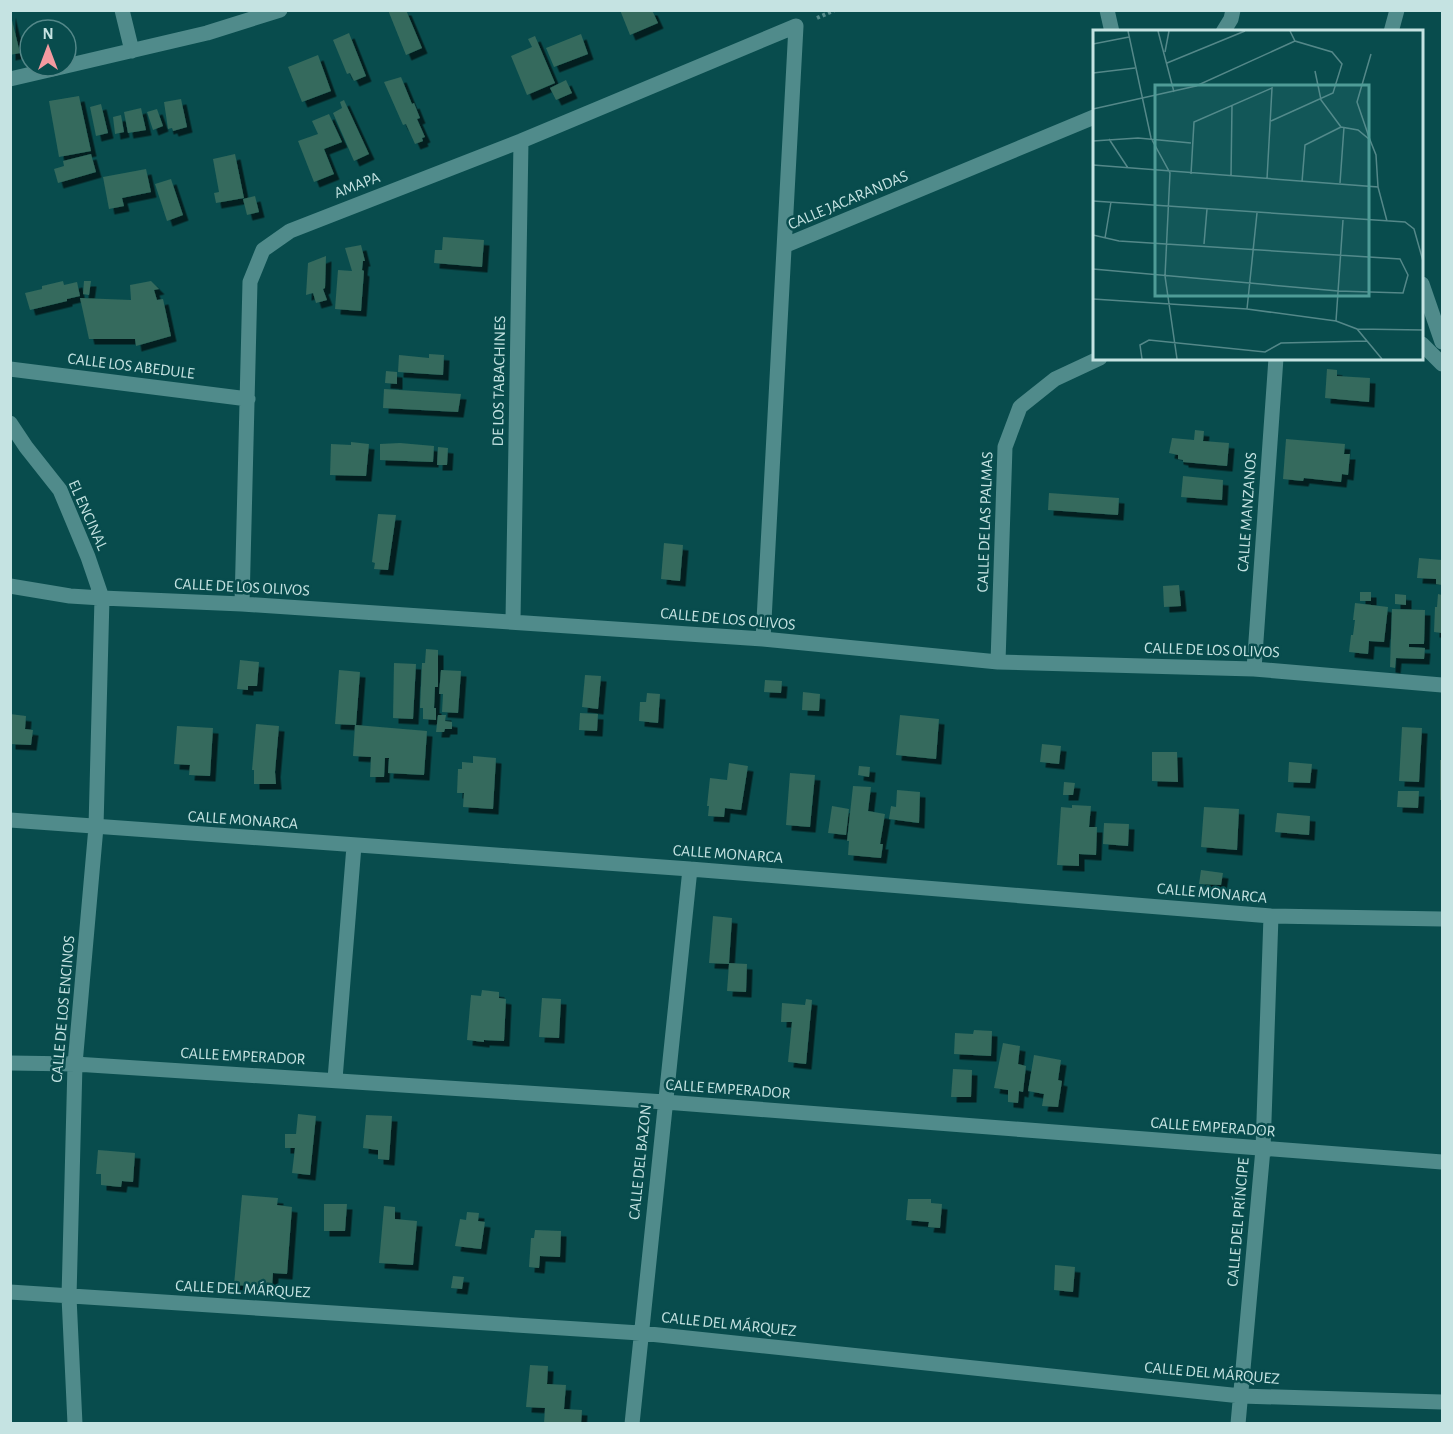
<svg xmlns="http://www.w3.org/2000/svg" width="1453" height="1434" font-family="'Alegreya Sans',sans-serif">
<defs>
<filter id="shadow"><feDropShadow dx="5.5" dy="5.5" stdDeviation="0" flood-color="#0009"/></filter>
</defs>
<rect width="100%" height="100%" fill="#084c4d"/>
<!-- building -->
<path fill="#346a5d" filter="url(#shadow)" d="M388 10H406L422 48 406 55Z
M620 10H652L658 23 630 35Z
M10 12 20 53 10 55Z
M349 33 366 76 354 81 350 73 347 74 333 40Z
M581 34 588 54 554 67 546 48Z
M535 36 555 83 527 95 511 56 532 47 528 39Z
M318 55 331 91 302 102 288 67Z
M401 77 412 104 414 103 420 118 417 119 425 137 422 138 423 141 415 144 406 124 403 125 384 82Z
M566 80 572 93 556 100 550 88Z
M79 96 91 151 59 157 49 101Z
M181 99 187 127 173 131 172 128 168 129 164 102Z
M344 100 369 154 354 161 333 113 342 108 340 102Z
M101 104 108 133 96 136 90 107Z
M141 108 146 130 128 133 124 112Z
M157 109 163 126 153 130 147 112Z
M329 114 342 142 324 149 334 174 314 182 298 141 318 134 312 121Z
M121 115 124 132 115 134 113 117Z
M91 154 96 172 58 183 54 169 64 166 63 161Z
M235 154 244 198 216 203 214 193 219 192 213 159Z
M146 169 151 192 122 198 124 206 109 209 103 177Z
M171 179 183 215 167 221 155 184Z
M255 196 259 212 247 215 243 199Z
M443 237 484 240 482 267 434 263 435 250H442Z
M361 245 365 261H363L362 270 364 271 361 311 335 309 338 270 352 271 345 248Z
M326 256 325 288 323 289 327 300 316 303 313 293 306 295 308 263Z
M63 281 64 285 77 282 80 296 67 299V301L30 310 25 293 42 289V286Z
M84 281H91L89 295 83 294Z
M151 281 159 289 154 290 157 300 163 299 171 336 136 346 135 339H89L80 298 131 300 130 285Z
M429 354 444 355 443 375 398 372 399 355 429 358Z
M1327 369 1337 370V376L1370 378 1369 402 1325 398Z
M386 371 397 372V384L385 383Z
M384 389 461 394 458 412 383 408Z
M1195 430 1204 431 1203 441 1229 443 1227 466 1183 462V460L1178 459V455L1169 453 1172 438 1194 440Z
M1286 439 1345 444 1344 454H1350L1348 475 1342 474 1341 482 1304 478 1303 481 1283 479Z
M351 442 369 444 366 476 330 475 331 444 351 445Z
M400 443 434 446 433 462 380 460V444Z
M438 447 448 448 447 465H437Z
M1183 476 1223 480 1222 500 1181 497Z
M1049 493 1119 498 1118 515 1048 510Z
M378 514 396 515 388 570 374 569 375 563 372 562Z
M664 543 683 545 680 581 661 579Z
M1419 558 1442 560V585L1436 584V579L1417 578Z
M1179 585 1181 606 1164 607 1163 586Z
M1360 592H1371V601H1360Z
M1395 594 1406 595V605L1395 604Z
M1438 594 1442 595V633L1434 632 1435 607H1437Z
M1355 603 1388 607 1384 642 1369 641 1368 654 1349 652 1351 635H1353L1355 620H1353Z
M1392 609 1425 610 1424 644H1409V647L1425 648 1424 659 1396 658 1395 668 1390 667Z
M426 649 438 650V687H435L434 708H436V720L423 719V708H420L422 663H425Z
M240 660 259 662 257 686H248V690L237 689Z
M394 663 416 664 413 719 393 718Z
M339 670 360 672 356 725 427 731 424 775 388 773 389 758H385L384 777H370L371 757 353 756 355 725 335 724Z
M441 670 461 671 458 713 442 712 443 694H439Z
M585 675 601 676 598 709 582 707Z
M765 680 782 681 781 693 764 692Z
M803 692 820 694 819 711 802 710Z
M647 693 660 694 658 723 639 721 640 702H646Z
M580 713 598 714 597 731 579 730Z
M10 714 26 716 25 729 33 730 31 745 10 744Z
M438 715H446L445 721 452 722V729H445L444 732H436Z
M900 715 939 719 936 759 896 755Z
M256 724 279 726 275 772 276 784H254V770H252Z
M177 726 213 728 210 776 189 775 190 765 174 764Z
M1402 727 1422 728 1419 782 1399 781Z
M1042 744 1061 746 1059 764 1040 762Z
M1152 752H1177L1178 782 1152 781Z
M473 756 496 758 493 809 463 807 464 793H457L458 769H462V762L473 763Z
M1440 760H1442V800H1440Z
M1289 762 1312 764 1310 783 1288 782Z
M729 763 748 766 741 810 725 808 724 817 708 816 709 806H707L710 778 727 780Z
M859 766 870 767 869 777 858 775Z
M790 773 815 775 810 827 786 825Z
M1064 782 1075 783 1073 795H1063Z
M853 786 871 787 868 811 885 814 880 844H883L881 858 848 855 849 841H847Z
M897 790 920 792 919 823 889 819 891 806 896 807Z
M1398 791H1419L1418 808 1397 807Z
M1072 805 1091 806 1089 827H1097L1096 855 1079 854V866L1057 865 1061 807 1072 808Z
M832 806 849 809 846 835 828 833Z
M1204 807 1239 809 1237 850 1201 847Z
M1277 813 1310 816 1309 835 1275 832Z
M1104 823 1129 824 1128 846 1103 844Z
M1201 870 1223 873 1221 885 1199 884Z
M713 916 732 918 729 963 747 964 746 992 727 991 729 964 709 963Z
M482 990 499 992V998L506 999 504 1041 484 1040V1042L467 1040 471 995 481 996Z
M542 998 561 999 559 1038 539 1037Z
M806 999 812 1000 806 1064 788 1062 792 1022H781L782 1003 805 1005Z
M974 1030 992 1031 991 1056 954 1054 955 1033 973 1034Z
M1003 1043 1020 1046 1018 1064 1026 1066 1023 1092 1019 1091 1018 1103 1008 1102V1090L994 1088Z
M1034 1055 1061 1060 1058 1080 1062 1081 1058 1107 1042 1106 1044 1094 1028 1091Z
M953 1069 972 1070 971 1097H951Z
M298 1114 316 1116 310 1175 292 1173 295 1148H285V1134H296Z
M366 1115 392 1116 389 1160 378 1159V1150L363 1148Z
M98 1150 135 1153 133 1182 122 1181 121 1187 101 1185V1174H96Z
M242 1195 278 1198 277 1205 292 1207 287 1274 273 1273 272 1287 234 1285Z
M908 1199H931V1203L942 1204 940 1228 928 1227 929 1222 906 1220Z
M324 1204H347L345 1231H324Z
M384 1206 395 1207V1219L417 1221 413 1265 379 1263Z
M467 1212 479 1213 478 1221 485 1222 481 1249 455 1246 460 1219 466 1220Z
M535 1230 561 1231 560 1257 540 1256 539 1268 529 1267 531 1238H534Z
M1055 1265 1075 1267 1073 1292 1054 1290Z
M453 1276 464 1277 462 1289 451 1288Z
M530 1365 548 1366 547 1384 566 1385 564 1409 582 1410 581 1424H544L545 1408 526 1407Z"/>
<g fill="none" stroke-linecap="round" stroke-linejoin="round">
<!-- path -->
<path stroke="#558a8a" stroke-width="4" stroke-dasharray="3 3" stroke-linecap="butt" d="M817 18 835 10"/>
<!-- minor -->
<path stroke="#508b8b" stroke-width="15" d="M122 10 132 51
M1107 10 1112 32
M1223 32 1231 19 1233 10
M1391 32 1397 10
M66 66 207 33 280 10
M10 79 66 66
M786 245 1094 117
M1422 284 1442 342
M1422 344 1442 364
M10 369 248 399
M10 423 26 447 60 490 88 557 102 598 96 827 75 1064 69 1297 75 1424
M10 586 70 596 102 598 242 604 763 639 998 662 1254 669 1442 685
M242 604 250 282 263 250 290 231 521 141 796 26 763 639
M513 620 521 141
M998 662 1005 447 1020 407 1055 379 1100 358
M1254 669 1276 358
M10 820 690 869 1271 916 1442 919
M10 1063 75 1064 665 1102 1442 1162
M335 1079 354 846
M10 1292 640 1333 1241 1396 1442 1402
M632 1424 690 869
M1238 1424 1263 1149 1271 916"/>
</g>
<g text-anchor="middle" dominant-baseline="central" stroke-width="5" stroke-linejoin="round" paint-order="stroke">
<!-- street labels -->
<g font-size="16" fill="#c5e3e2" stroke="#084c4d">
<text transform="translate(357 185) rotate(-21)">AMAPA</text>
<text transform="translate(848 200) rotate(-23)">CALLE JACARANDAS</text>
<text transform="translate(131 366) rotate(7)">CALLE LOS ABEDULE</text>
<text transform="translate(499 381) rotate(-89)">DE LOS TABACHINES</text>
<text transform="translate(1247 512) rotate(-86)">CALLE MANZANOS</text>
<text transform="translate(88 515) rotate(66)">EL ENCINAL</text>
<text transform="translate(985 522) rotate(-88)">CALLE DE LAS PALMAS</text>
<text transform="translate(242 587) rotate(3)">CALLE DE LOS OLIVOS</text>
<text transform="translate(728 619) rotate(5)">CALLE DE LOS OLIVOS</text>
<text transform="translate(1212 650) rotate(2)">CALLE DE LOS OLIVOS</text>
<text transform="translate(243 820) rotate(4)">CALLE MONARCA</text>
<text transform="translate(728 854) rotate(4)">CALLE MONARCA</text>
<text transform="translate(1212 893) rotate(5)">CALLE MONARCA</text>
<text transform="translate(63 1009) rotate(-85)">CALLE DE LOS ENCINOS</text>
<text transform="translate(243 1056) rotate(3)">CALLE EMPERADOR</text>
<text transform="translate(728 1089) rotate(4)">CALLE EMPERADOR</text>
<text transform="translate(1213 1127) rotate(4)">CALLE EMPERADOR</text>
<text transform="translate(640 1162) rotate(-84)">CALLE DEL BAZON</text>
<text transform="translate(1238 1222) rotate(-85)">CALLE DEL PRÍNCIPE</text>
<text transform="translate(243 1289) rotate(3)">CALLE DEL MÁRQUEZ</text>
<text transform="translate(729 1324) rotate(6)">CALLE DEL MÁRQUEZ</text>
<text transform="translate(1212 1373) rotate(5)">CALLE DEL MÁRQUEZ</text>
</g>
</g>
<!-- overview -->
<g transform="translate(1093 30)">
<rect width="330" height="330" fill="#084c4d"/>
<path fill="none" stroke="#548889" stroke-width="1.5" d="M35 1 58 108 77 143 72 246 84 329M65 1 81 62M0 14 36 7M72 22 76 1M74 33 152 1M222 41 228 70 248 97M0 43 42 38M0 79 103 56 202 11M178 91 240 63 249 34 239 22 202 11 197 1M248 97 265 100 277 110 283 125 285 157M16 109 35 138M277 110 264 72 278 24M0 111 45 108 98 113M0 135 285 157 294 191M98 144 101 92 179 58 174 149M138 146 139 75M209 152 212 115 248 97M247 153 251 97M0 171 312 192 321 199 330 231M0 205 26 211 307 229 315 245 310 263 245 261 0 239M12 208 18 172M111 214 114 179M0 269 154 279 243 291 264 299 289 329M154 279 164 183M243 291 250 190M264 299 330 300M49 329 47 315 56 310 172 322 188 313 274 311"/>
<path fill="#4f9c97" fill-opacity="0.15" stroke="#4f9c97" stroke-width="3" d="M62 55H276V266H62Z"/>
<rect width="330" height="330" fill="none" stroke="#c5e3e2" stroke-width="3"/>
</g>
<!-- border -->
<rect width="1453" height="1434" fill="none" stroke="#c5e3e2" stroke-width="24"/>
<!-- north arrow -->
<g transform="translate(48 48)"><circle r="28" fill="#084c4d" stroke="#548889" stroke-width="1.5"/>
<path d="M0-4.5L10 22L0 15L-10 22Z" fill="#f49aa0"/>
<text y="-9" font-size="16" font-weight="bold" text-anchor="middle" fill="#c5e3e2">N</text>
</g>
</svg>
